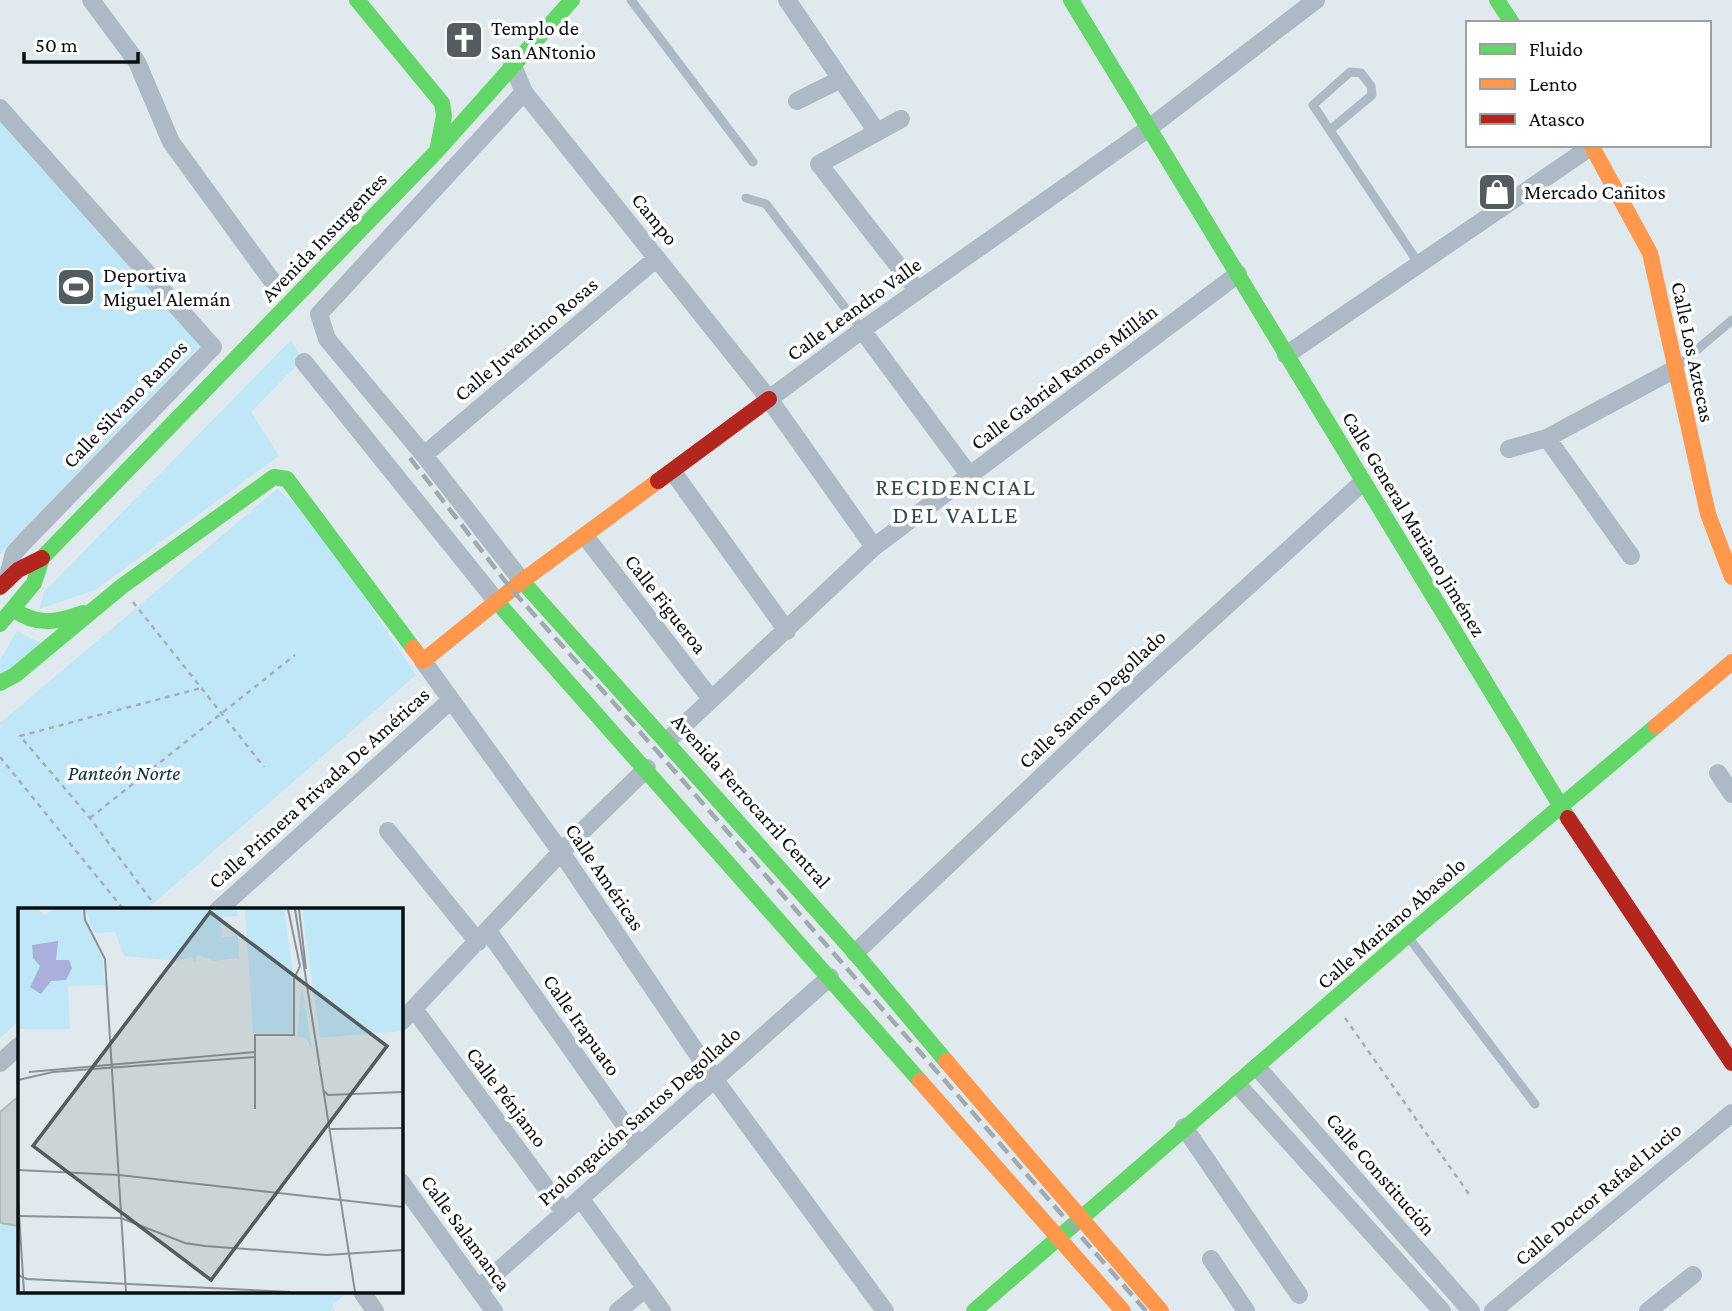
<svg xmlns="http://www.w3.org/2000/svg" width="1732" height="1311" font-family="'Crimson Pro',serif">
<rect width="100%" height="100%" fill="#e0eaee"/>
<!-- green -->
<path fill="#c0e7f7" d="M0 119 202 344 0 554Z
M291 340 302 360 251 412 279 456 95 590 39 609 44 592Z
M277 489 313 519 416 675 146 910H19V1021L0 1038V723Z
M17 631 45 645 0 678V660Z
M19 1209V1292H347L332 1306 335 1311H0V1226Z"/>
<!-- building -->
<path fill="#c6ced0" stroke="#b0b8ba" stroke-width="2" d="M19 1096V1226L0 1223V1112Z"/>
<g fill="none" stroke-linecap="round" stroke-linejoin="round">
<!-- path -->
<path stroke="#a6aeb7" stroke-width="2.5" stroke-dasharray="5 5" stroke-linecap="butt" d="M133 602 264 767
M0 757 124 910
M90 818 295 655
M151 900 90 818 20 736 201 688
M1345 1018 1471 1197"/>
<!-- lane -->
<path stroke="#adb9c5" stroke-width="9" d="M631 0 753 162
M1330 130 1372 95 1371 86 1361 73 1350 72 1313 105 1419 264
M746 198 766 204 862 330
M1678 366 1732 320
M1409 938 1535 1104"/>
<!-- street -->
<path stroke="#adb9c5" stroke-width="18" d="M91 0 137 62 171 142 273 282
M787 0 877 132
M512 64 524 92 769 399 874 547
M797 101 841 79
M0 108 213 347 25 541 14 553 7 580
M901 119 819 164 917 290
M862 330 970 476
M1286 355 1592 146
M304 362 498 603
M769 399 862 330 1149 128 1316 0
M1547 438 1631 556
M1509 449 1547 438 1675 369
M424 455 657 258
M673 472 787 631
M585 536 711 699
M522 581 424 455 327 339 319 314 524 92
M423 661 561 852 715 1080 885 1311
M667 741 874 547 1238 274
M1718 773 1732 794
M388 831 478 942
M218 910 451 700
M488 931 639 1145
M855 953 1127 696 1363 482
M414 1009 564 1212
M401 1022 561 852 647 768
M0 1063 19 1046
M1257 1067 1471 1311
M1237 1084 1442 1311
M1184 1127 1299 1295
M401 1182 494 1311
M581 1199 662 1311
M1211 1259 1246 1311
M478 1289 830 977
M362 1292 375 1311
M618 1311 645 1289
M1493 1311 1732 1113
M1648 1311 1693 1275"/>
<!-- fast -->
<path stroke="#63d668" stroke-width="16" d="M357 0 442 103 444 116 437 151
M1071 0 1568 818
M1497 0 1512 23
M42 558 437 151 572 0
M522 581 855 953 946 1061
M498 603 920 1081
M13 609C36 626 57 623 83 613
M0 624 34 583 42 558
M0 683 15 675 121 587 274 477 287 479 413 648
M974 1311 1407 936 1656 726"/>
<!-- slow -->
<path stroke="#ff974d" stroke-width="16" d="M1591 145 1650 253 1708 514 1732 577
M413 648 423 661 522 581 658 481
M1656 726 1732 662
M946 1061 1161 1311
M920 1081 1123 1311"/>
<!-- jam -->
<path stroke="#b3261e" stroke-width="16" d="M658 481 769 399
M0 587 18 570 42 558
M1568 818 1732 1063"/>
<!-- rail -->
<path stroke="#a1aab1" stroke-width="4.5" stroke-dasharray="14 7" stroke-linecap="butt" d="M410 458 512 590 657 751 1146 1311"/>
</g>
<!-- icons -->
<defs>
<g id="church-square" transform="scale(2.0125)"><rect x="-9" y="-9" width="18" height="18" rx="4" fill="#545c5f" stroke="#fff"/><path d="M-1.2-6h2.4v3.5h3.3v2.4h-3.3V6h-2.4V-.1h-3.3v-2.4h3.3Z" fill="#fff"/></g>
<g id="shop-square" transform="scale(2.0125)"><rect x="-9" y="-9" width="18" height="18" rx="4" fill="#545c5f" stroke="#fff"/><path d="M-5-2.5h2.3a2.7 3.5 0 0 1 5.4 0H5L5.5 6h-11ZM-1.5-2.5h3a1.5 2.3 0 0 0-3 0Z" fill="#fff"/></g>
<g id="stadium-square" transform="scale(2.0125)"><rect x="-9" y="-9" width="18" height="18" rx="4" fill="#545c5f" stroke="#fff"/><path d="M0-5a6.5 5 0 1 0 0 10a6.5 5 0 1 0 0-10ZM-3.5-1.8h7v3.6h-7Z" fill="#fff"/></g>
</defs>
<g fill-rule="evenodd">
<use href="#church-square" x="464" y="40"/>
<use href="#shop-square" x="1497" y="192"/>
<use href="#stadium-square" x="76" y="287"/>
</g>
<g text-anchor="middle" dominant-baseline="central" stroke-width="7" stroke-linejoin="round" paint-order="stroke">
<!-- poi labels -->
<g font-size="21" fill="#090f12" stroke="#fff" text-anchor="start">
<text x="491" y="28">Templo de<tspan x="491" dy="24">San ANtonio</tspan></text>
<text x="1524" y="192">Mercado Cañitos</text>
<text x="103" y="275">Deportiva<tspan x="103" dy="24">Miguel Alemán</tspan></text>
</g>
<!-- street labels -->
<g font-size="21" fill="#090f12" stroke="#fff">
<text transform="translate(655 219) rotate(51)">Campo</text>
<text transform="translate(324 237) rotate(-46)">Avenida Insurgentes</text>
<text transform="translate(854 309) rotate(-36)">Calle Leandro Valle</text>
<text transform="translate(526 339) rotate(-40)">Calle Juventino Rosas</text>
<text transform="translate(1693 352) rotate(78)">Calle Los Aztecas</text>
<text transform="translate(1064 377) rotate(-37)">Calle Gabriel Ramos Millán</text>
<text transform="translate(125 404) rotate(-46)">Calle Silvano Ramos</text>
<text transform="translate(1414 524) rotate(59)">Calle General Mariano Jiménez</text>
<text transform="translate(666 604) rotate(52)">Calle Figueroa</text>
<text transform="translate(1092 699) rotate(-43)">Calle Santos Degollado</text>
<text transform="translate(319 788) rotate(-42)">Calle Primera Privada De Américas</text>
<text transform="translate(751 801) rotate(48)">Avenida Ferrocarril Central</text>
<text transform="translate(605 877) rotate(56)">Calle Américas</text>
<text transform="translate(1391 923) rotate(-41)">Calle Mariano Abasolo</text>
<text transform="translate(582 1025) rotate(55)">Calle Irapuato</text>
<text transform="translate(507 1097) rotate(53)">Calle Pénjamo</text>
<text transform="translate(639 1116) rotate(-41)">Prolongación Santos Degollado</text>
<text transform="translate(1381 1174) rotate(49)">Calle Constitución</text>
<text transform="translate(1598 1194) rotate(-40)">Calle Doctor Rafael Lucio</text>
<text transform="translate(466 1233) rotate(54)">Calle Salamanca</text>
</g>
<!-- park labels -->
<g font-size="21" font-style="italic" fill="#072e3b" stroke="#fff">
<text x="124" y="773">Panteón Norte</text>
</g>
<!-- quarter labels -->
<g font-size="24" letter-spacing="2" fill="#38474e" stroke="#fff">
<text x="956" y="486">RECIDENCIAL<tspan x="956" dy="28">DEL VALLE</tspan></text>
</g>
</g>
<!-- overview -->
<g transform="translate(18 908)">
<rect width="385" height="385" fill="#e0eaee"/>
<path d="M0 1H20L26 7 37 1H64L85 53 87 77 50 78 52 121H0ZM67 1H219L220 8 203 9 204 29 220 28 221 50 196 53 180 47 177 54 173 49 159 53 106 48 97 24 76 25ZM227 1H266L274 57 275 125H235ZM284 1H385V123L302 130ZM283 81 285 83 294 142 288 130 279 129Z" fill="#c0e7f7"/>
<path d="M40 33 38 52H51L54 60 48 72 33 73 23 86 12 79 22 58 15 50 14 37Z" fill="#aab0dc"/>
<path fill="none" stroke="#8a9296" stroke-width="2" d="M66 1 67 12 87 51 108 384M270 1 282 58M277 1 337 384M281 1 288 61M11 164 237 144M0 172 35 164 237 149M306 183 310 187 385 184M237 201V127H276V71L282 58M312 221 385 220M0 262 101 267 385 299M0 290 6 384M0 308 103 310 167 335 187 338 309 347 385 342M0 367 9 371 272 384"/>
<path fill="#545c5f" fill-opacity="0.15" stroke="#545c5f" stroke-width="3.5" d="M192 4 369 138 193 372 15 238Z"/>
<rect width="385" height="385" fill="none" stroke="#090f12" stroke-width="3.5"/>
</g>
<!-- legend -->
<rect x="1466" y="21" width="245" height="126" fill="#ffffff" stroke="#9d9fa0" stroke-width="2"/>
<rect x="1480" y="44" width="35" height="10" fill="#63d668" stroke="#9d9fa0" stroke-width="2"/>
<text x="1529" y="56" font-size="21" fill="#090f12">Fluido</text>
<rect x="1480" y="79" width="35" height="10" fill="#ff974d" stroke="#9d9fa0" stroke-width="2"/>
<text x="1529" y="91" font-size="21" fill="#090f12">Lento</text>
<rect x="1480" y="114" width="35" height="10" fill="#b3261e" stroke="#9d9fa0" stroke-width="2"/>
<text x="1529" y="126" font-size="21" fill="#090f12">Atasco</text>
<!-- scale -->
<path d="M24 52v10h114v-10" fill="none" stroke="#090f12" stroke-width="3.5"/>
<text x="35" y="52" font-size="21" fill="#090f12" stroke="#ffffff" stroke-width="5" paint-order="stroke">50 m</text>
</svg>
